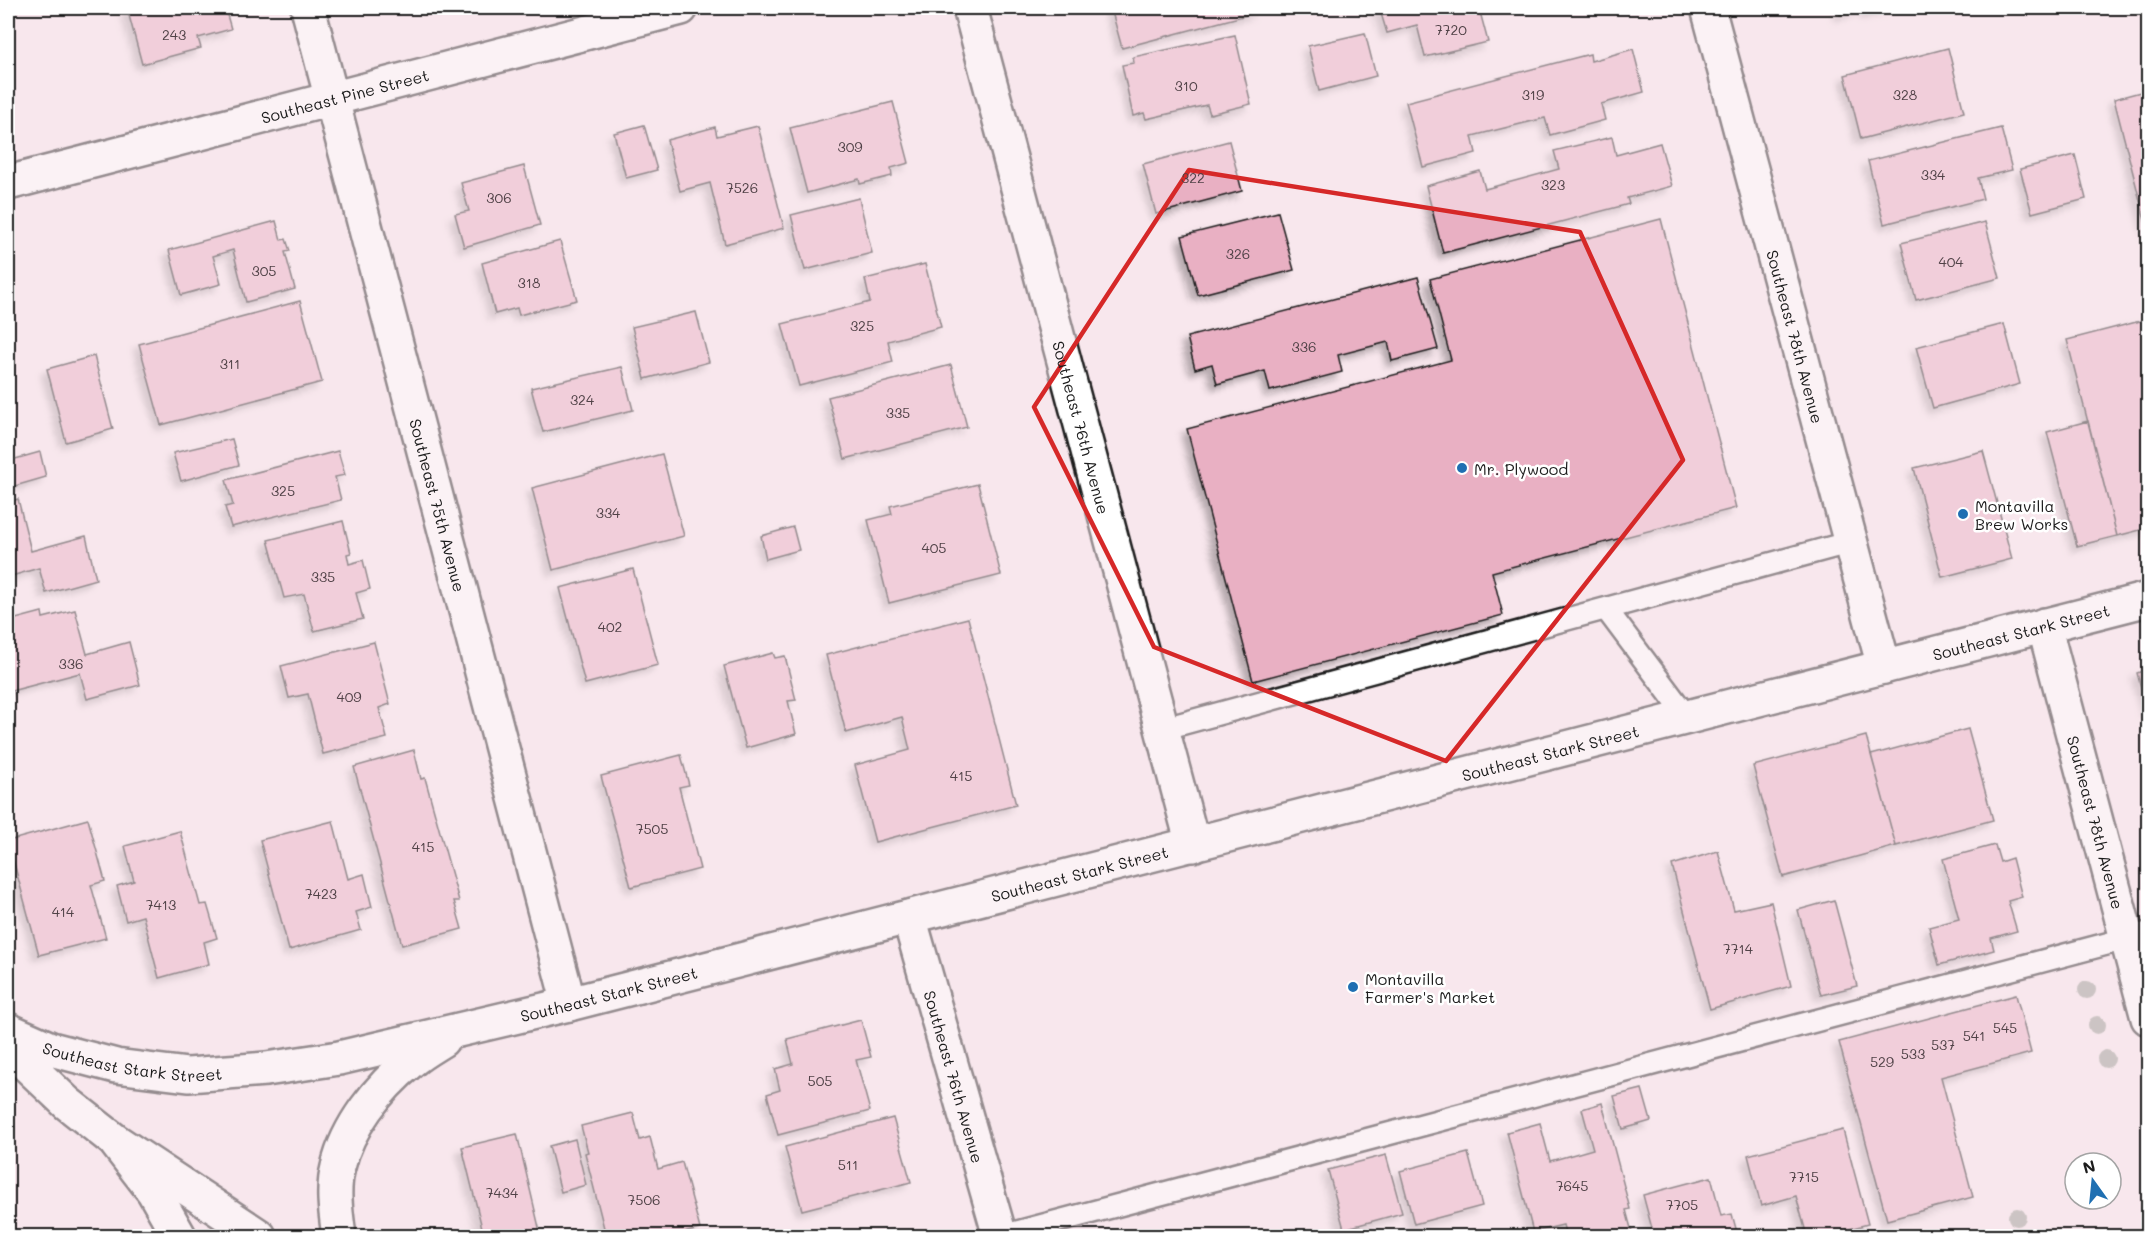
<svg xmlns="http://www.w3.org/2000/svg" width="2156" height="1244" font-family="Mali,sans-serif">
<defs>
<filter id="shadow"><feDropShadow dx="-5.5" dy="5.5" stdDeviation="3" flood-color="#0004"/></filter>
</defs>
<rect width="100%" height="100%" fill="#f8e7ed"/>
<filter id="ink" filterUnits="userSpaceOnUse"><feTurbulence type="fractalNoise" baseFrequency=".0167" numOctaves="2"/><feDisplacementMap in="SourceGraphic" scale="12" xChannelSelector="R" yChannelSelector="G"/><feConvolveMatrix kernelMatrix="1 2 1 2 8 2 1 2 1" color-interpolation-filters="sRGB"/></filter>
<g filter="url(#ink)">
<!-- building -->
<path fill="#e9b0c3" stroke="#1c1c1c" stroke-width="1.5" filter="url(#shadow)" d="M127 8H225L231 29 198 38 201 48 142 64Z
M1111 8H1257L1258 12 1122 48Z
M1375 8H1479L1488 42 1425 57 1417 25 1387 33 1380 10 1375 11Z
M1838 8H1890L1867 14 1865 8 1840 15Z
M1365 33 1376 76 1319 91 1308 46Z
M1235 35 1251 104 1210 114 1207 105 1146 119 1144 113 1133 116 1122 65 1134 63 1133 57Z
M1948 48 1964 112 1861 139 1845 75Z
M1633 49 1644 92 1601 104 1605 120 1550 135 1545 118 1472 136 1476 153 1423 167 1406 102 1590 54 1591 61Z
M2148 90V232L2114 99Z
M893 102 909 163 891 168 892 176 860 184 859 179 807 193 790 128Z
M644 125 657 170 626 178 614 133Z
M758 126 784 228 725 244 710 183 680 191 667 140 715 127 717 136Z
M2001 128 2012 170 1978 178 1983 199 1884 224 1868 161Z
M1612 137 1616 155 1660 143 1672 186 1627 198 1629 204 1443 253 1426 186 1480 171 1485 189 1559 169 1554 151Z
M1229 141 1242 191 1156 214 1143 164Z
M2075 155 2086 199 2032 213 2020 169Z
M524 166 540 225 464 247 455 214 469 211 461 183Z
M859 198 872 253 805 270 791 215Z
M1278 212 1294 270 1198 295 1182 236Z
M1661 219 1736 508 1492 572 1503 615 1253 681 1187 429 1451 360 1430 279Z
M276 221 281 240 286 239 290 251 285 252 295 289 246 302 233 250 213 256 221 284 181 295 169 250Z
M1985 222 2000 278 1916 300 1901 243Z
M560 241 577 300 519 315 517 308 495 314 482 263Z
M925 264 941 327 888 341 893 362 799 386 782 324 870 302 865 279Z
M1418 277 1438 349 1392 361 1388 342 1338 355 1342 372 1270 391 1265 371 1217 384 1212 364 1195 369 1187 337Z
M300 301 322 382 161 425 139 344Z
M696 312 709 362 645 379 632 327Z
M2148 319V528L2117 536 2067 340Z
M2004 324 2020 384 1933 408 1916 347Z
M94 356 113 429 66 442 47 369Z
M951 365 967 427 845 459 828 397Z
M622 367 633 410 543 432 531 388Z
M2088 421 2117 536 2077 546 2047 432Z
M232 439 239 465 181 481 173 453Z
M338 451 345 475 335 477 341 500 231 527 225 507 233 505 226 480Z
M1983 451 2012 559 1942 577 1914 468Z
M40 452 46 477 8 488V461Z
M662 454 684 536 553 570 532 488Z
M978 484 1001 575 889 603 868 520 892 514 890 506Z
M18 499 31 551 86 536 96 579 46 593 39 568 8 577V502Z
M343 521 351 553 347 554 349 564 363 560 370 589 356 593 363 619 314 631 304 594 284 598 268 540Z
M793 527 799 550 766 559 761 536Z
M633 569 658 665 585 684 560 588Z
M75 610 87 654 129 642 140 685 87 699 80 673 11 691 8 680V621L42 612 43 618Z
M968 618 1016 805 875 842 855 765 910 750 902 717 846 733 826 655Z
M374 642 390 704 379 708 387 738 323 754 308 694 289 698 281 666Z
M773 653 775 658 785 656 796 700 788 701 796 734 746 748 724 666Z
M2148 669V713L2137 673Z
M1968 729 1993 820 1896 846 1871 755Z
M1866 736 1896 846 1783 877 1753 766Z
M414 750 421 779 425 778 459 901H454L462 929 402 945 354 767Z
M681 755 689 785 679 787 700 869 631 887 601 776Z
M88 819 105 881 91 885 106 938 39 955 8 841Z
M333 821 348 879 364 874 372 907 356 912 361 930 289 950 260 840Z
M180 831 200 905 207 904 217 938 204 942 209 964 159 978 143 916 126 921 117 886 134 881 125 846Z
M1995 845 2000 862 2012 858 2022 897 2008 901 2017 931 1991 938 1994 950 1939 965 1929 927 1959 919 1943 859Z
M1718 851 1734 910 1771 902 1791 986 1710 1009 1672 865Z
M1834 900 1857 986 1821 995 1798 910Z
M2016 995 2031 1053 1941 1077 1973 1197 1887 1220 1839 1042Z
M861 1020 871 1057 856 1060 870 1111 778 1135 767 1094 780 1090 775 1069 793 1064 787 1039Z
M1642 1089 1651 1121 1623 1129 1614 1096Z
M1602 1103 1630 1209 1626 1210 1633 1236H1566L1563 1225 1533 1232 1507 1132 1540 1123 1550 1161 1593 1149 1582 1109Z
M633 1113 640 1140 650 1137 658 1169 682 1162 700 1229 670 1236H606L585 1153 588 1152 581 1126Z
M893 1118 911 1182 802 1210 785 1147Z
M1843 1130 1868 1224 1823 1236H1807L1796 1196 1761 1206 1748 1155Z
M517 1134 541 1236H484L462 1147Z
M575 1139 586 1185 561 1192 549 1146Z
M1468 1153 1482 1206 1414 1224 1400 1171Z
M1386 1155 1402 1213 1344 1229 1328 1170Z
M1711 1177 1721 1216 1732 1214 1738 1236H1654L1643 1195Z
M1512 1231 1513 1236H1493Z"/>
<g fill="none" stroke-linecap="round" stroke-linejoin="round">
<!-- lane casing -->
<g stroke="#1c1c1c" stroke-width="26">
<path id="lane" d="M1606 609 1687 717
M1162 729 1851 542
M1002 1236 2148 933"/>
</g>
<!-- street casing -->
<g stroke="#1c1c1c" stroke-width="38">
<g id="street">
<path id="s1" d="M308 8 569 1004"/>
<path id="s2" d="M970 8 1193 845"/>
<path id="s3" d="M1708 8 1884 667"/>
<path id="s4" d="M8 183 681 8"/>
<path id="s5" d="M2044 625 2148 1018"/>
<path id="s6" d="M909 917 1000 1236"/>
<path d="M117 1144 154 1192 179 1236"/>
</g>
</g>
<!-- secondary casing -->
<g stroke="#1c1c1c" stroke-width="38">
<g id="secondary">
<path id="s7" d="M8 1030 51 1049 116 1066 188 1075 266 1069 339 1058 569 1004 2148 599"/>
<path d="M8 1047 67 1103 114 1140 259 1236"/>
<path d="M339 1236C336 1214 332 1190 338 1167 347 1127 379 1087 411 1061 420 1053 431 1047 442 1040"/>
</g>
</g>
<!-- lane -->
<use href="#lane" stroke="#fff" stroke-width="21"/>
<!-- street -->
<use href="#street" stroke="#fff" stroke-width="33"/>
<!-- secondary -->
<use href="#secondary" stroke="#fff" stroke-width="33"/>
</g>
<!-- trees -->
<g fill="#989a93">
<circle cx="2087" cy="990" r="9"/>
<circle cx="2097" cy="1025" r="9"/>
<circle cx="2106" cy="1059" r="9"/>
<circle cx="2017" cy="1217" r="9"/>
</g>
</g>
<!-- marked area -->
<path d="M0 0H2156V1244H0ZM1189 170 1580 232 1683 460 1446 761 1154 647 1034 407Z" fill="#f8e7ed" fill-opacity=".55" fill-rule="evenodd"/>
<path fill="none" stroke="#d62828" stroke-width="4.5" stroke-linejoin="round" d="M1189 170 1580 232 1683 460 1446 761 1154 647 1034 407Z"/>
<!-- markers -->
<g fill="#1f6fb2" stroke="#fff" stroke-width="2">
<circle cx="1462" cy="468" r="6"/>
<circle cx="1963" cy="514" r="6"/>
<circle cx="1353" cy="987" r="6"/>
</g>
<g text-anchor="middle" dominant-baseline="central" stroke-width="5" stroke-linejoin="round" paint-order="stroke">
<!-- number labels -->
<g font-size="14" fill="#4f4146">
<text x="1451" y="29">7720</text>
<text x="174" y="34">243</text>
<text x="1186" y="85">310</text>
<text x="1533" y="94">319</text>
<text x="1905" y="94">328</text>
<text x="850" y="146">309</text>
<text x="1933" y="174">334</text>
<text x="1193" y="177">322</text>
<text x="1553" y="184">323</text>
<text x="742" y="187">7526</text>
<text x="499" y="197">306</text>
<text x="1238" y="253">326</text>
<text x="1951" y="261">404</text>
<text x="264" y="270">305</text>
<text x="529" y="282">318</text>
<text x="862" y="325">325</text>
<text x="1304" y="346">336</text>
<text x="230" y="363">311</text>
<text x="582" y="399">324</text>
<text x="898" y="412">335</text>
<text x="283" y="490">325</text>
<text x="608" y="512">334</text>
<text x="934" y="547">405</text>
<text x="323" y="576">335</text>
<text x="610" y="626">402</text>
<text x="71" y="663">336</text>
<text x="349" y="696">409</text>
<text x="961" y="775">415</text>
<text x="652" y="828">7505</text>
<text x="423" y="846">415</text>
<text x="321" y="893">7423</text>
<text x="161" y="904">7413</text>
<text x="63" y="911">414</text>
<text x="1738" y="948">7714</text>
<text x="2005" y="1027">545</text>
<text x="1974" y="1035">541</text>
<text x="1943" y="1044">537</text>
<text x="1913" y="1053">533</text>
<text x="1882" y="1061">529</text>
<text x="820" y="1080">505</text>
<text x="848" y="1164">511</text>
<text x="1804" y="1176">7715</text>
<text x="1572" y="1185">7645</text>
<text x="502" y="1192">7434</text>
<text x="644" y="1199">7506</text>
<text x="1682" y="1204">7705</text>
</g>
<!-- street labels -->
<g font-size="16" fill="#1c1c1c" stroke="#fff">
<text stroke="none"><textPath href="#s4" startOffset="348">Southeast Pine Street</textPath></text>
<text stroke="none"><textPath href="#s3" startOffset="340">Southeast 78th Avenue</textPath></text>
<text stroke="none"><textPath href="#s2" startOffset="434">Southeast 76th Avenue</textPath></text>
<text stroke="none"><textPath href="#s1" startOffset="514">Southeast 75th Avenue</textPath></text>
<text stroke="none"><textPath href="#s7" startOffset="2074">Southeast Stark Street</textPath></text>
<text stroke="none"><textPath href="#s7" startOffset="1588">Southeast Stark Street</textPath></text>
<text stroke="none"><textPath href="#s5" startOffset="204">Southeast 78th Avenue</textPath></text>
<text stroke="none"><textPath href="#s7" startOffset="1102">Southeast Stark Street</textPath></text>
<text stroke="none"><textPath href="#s7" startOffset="616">Southeast Stark Street</textPath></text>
<text stroke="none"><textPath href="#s7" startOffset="130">Southeast Stark Street</textPath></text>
<text stroke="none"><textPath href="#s6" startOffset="166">Southeast 76th Avenue</textPath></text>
</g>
<!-- poi labels -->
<g font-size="16" fill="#1c1c1c" stroke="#fff" text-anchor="start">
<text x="1474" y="468">Mr. Plywood</text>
<text x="1975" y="505">Montavilla<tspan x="1975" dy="18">Brew Works</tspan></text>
<text x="1365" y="978">Montavilla<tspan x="1365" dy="18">Farmer's Market</tspan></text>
</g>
</g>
<!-- margin -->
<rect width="2156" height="1244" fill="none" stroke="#fff" stroke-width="30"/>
<rect x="15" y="15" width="2126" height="1214" fill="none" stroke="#1c1c1c" stroke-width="2" filter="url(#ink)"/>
<!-- north arrow -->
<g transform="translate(2093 1181) rotate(345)"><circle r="28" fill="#ffffff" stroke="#a4a4a4" stroke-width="1.5"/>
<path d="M0-4.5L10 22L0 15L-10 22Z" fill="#1f6fb2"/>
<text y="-9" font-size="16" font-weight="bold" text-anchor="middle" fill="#1c1c1c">N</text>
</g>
</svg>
